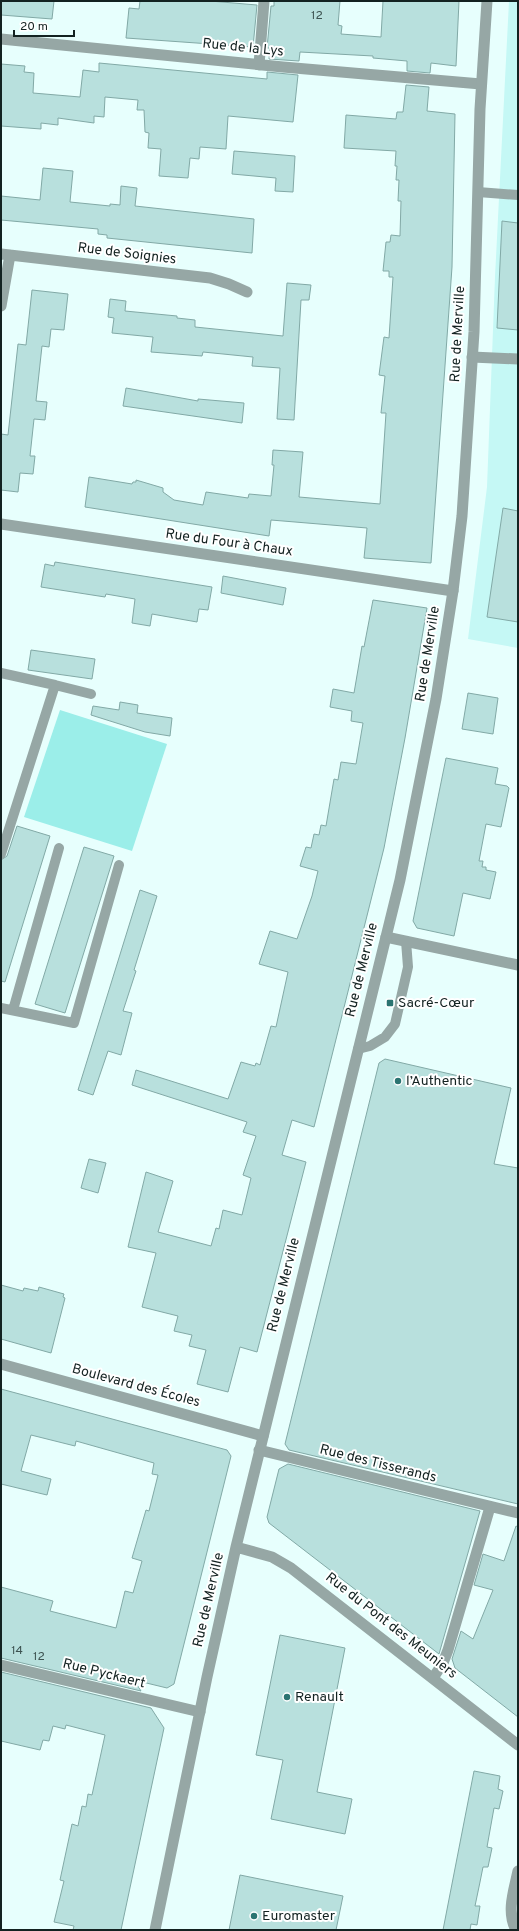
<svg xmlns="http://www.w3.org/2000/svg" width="519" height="1931" font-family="Overpass,sans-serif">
<rect width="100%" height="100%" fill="#e7fffd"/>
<!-- built -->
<path fill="#c5f8f5" d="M509 1H518V648L468 639 487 487 495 277Z"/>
<!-- green -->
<path fill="#9beee9" d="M60 710 167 744 132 851 24 817Z"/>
<!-- building -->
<path fill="#b8e0dd" stroke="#82a9a6" d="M1 1H54L52 19 1 15Z
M140 1H210L257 5 253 47 126 38 129 8 139 9Z
M274 1H340L338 25 342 26 341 34 381 37 383 1H459L456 66 431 63 430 73 407 71V61L373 58V56L300 52 299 61 269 59 270 48H267L271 6H274Z
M99 63 267 79V72L298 75 293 122 228 116 226 149 200 147 199 159 190 158 188 178 159 176 161 149 148 148 149 133 145 132 144 110H137L138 100 105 97 104 117 94 116V123L58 118V125L41 123V129L1 126V64L25 66 24 72 34 73 33 93 80 97 83 70 99 72Z
M406 85 429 87 427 111 455 114 452 267 431 563 364 558 367 528 271 520 269 536 85 507 89 477 132 484 133 482H136V480L163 488V492L174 500 203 505 206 492 248 498 249 494 271 496 274 465H272L273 450 303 452 299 497 380 504 386 413H381L385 376 379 375 384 337 389 338 393 277H389V271H383L386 242H390L391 235 400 236 401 201H398L399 180H396L397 166H395L396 151 344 148 346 115 396 119 397 112H403Z
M234 151 295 156 293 192 275 191 276 178 232 174Z
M43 168 73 171 70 202 110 206V204L120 205 121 186 137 188 135 206 254 219 252 253 107 238V235L98 234V229L1 220V196L40 200Z
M502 221 518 223V330L497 328Z
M287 283 311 285 309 300H301L294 420 277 419 280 368 252 366 253 357 203 352 202 356 151 352 153 337 112 333 114 318 108 317 110 299 126 301 125 311 177 316V318L195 320V327L283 336Z
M32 290 68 294 64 330 51 329 49 347 42 346 36 401 47 402 45 420 34 419 30 456H35L33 474 20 473 18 492 1 490V434L8 435 18 344 26 345Z
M126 388 198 401V399L244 403 242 423 123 406Z
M503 508 518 511V622L487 617Z
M55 562 212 587 208 610 199 609 197 622 152 614 150 626 132 623 135 599 106 594 105 597 41 587 45 564 54 566Z
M223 576 286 588 283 605 221 593Z
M373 600 427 608 405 738 384 848 314 1127 292 1120 282 1155 306 1162 257 1352 240 1347 228 1392 197 1384 206 1350 189 1346 192 1335 174 1331 178 1316 142 1307 156 1253 128 1247 146 1172 173 1181 158 1232 211 1246 216 1228 219 1229 223 1210 242 1215 251 1178 243 1175 256 1136 243 1132 247 1122 132 1085 136 1070 228 1099 241 1062 255 1066 256 1063 260 1065 271 1026 276 1027 288 972 259 964 270 931 297 939 312 896 318 871 300 866 306 847 311 848 314 834 319 835 321 825 326 826 334 779 338 780 341 762 356 764 363 723 351 721 352 711 330 707 333 689 354 693 362 646 364 647Z
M31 650 95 659 92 679 28 670Z
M468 693 498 698 493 734 462 729Z
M120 702 138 705 137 713 172 718 170 736 145 732 91 715 93 706 119 710Z
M446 758 498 768 495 784 507 786 509 788 501 827 486 824 479 861H483L482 867H486V870L496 872 490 899 463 893 454 936 417 928 413 921Z
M17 826 50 836 5 982 1 981V860L7 856Z
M84 847 114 856 65 1013 35 1004Z
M140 890 157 896 134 970 136 971 123 1011 132 1013 121 1055 108 1051 93 1095 78 1090Z
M385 1059 511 1088 494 1164 518 1168V1504L289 1450 285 1444 379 1063Z
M89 1159 106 1163 98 1193 81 1188Z
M1 1285 23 1291 24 1288 38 1291 39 1287 64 1294 63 1297 65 1298 51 1353 1 1339Z
M1 1389 227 1450 231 1456 174 1684 167 1688 134 1680 141 1691 1 1658V1587L53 1601 50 1611 116 1628 125 1591 133 1593 142 1561 132 1558 146 1510 149 1511 158 1475 152 1474 154 1463 76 1441 75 1446 31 1435 21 1471 51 1479 47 1495 1 1484Z
M288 1464 480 1511 439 1654 269 1523 267 1517 279 1469Z
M516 1526 518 1527V1717L455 1668 452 1659 461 1631 473 1639 493 1590 474 1585 483 1554 504 1561Z
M280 1635 345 1648 317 1792 352 1799 345 1834 271 1819 283 1760 256 1755Z
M1 1672 151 1708 164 1728 121 1930H73L74 1926 54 1922 64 1881 60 1880 72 1824 78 1826 82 1806 86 1807 88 1794 92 1795 105 1735 66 1725 65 1729 53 1726 49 1741 43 1740 40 1750 1 1741Z
M474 1771 500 1776 498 1789 503 1791 499 1809 494 1808 487 1847 492 1848 488 1867H483L480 1882 475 1906H480L477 1925 471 1924 470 1930H443Z
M240 1875 343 1896 336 1930H229Z"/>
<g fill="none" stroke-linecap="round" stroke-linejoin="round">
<!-- service -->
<path stroke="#96a7a5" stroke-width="10" d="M478 192 518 195
M1 673 55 685 1 854
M55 685 91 694
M1 1008 74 1023 119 865
M13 1010 59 848
M358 1049 370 1046 385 1037 395 1024 408 967 406 941"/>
<!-- minor -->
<path stroke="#96a7a5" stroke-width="11" d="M1 39 283 67 481 84
M259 65 264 1
M1 254 210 278 229 284 247 292
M1 306 10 255
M472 357 518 359
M1 524 453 591
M386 937 518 965
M1 1364 263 1436
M259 1450 518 1513
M1 1665 200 1712
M433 1678 443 1663 448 1650 490 1507
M516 1930C506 1912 514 1890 518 1871"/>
<!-- tertiary -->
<path stroke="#96a7a5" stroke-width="11" d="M236 1547 272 1557 291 1568 518 1745
M155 1930 207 1677 236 1547 400 880 436 699 453 591 462 516 474 332 480 109 487 1"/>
</g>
<!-- markers -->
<g fill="#2b7471" stroke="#fff" stroke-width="1.5">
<rect x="386" y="999" width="8" height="8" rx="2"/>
<circle cx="398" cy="1081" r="4"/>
<circle cx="287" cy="1697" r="4"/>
<circle cx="254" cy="1916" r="4"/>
</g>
<g text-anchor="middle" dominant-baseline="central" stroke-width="4" stroke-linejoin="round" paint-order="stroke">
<!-- number labels -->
<g font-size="12" fill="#3c5250">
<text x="317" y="16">12</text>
<text x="17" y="1651">14</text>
<text x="39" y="1657">12</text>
</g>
<!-- street labels -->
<g font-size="14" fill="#132221" stroke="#fff">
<text transform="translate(243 48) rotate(6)">Rue de la Lys</text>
<text transform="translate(127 254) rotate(7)">Rue de Soignies</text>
<text transform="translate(458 334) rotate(-87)">Rue de Merville</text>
<text transform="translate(229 543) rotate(8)">Rue du Four à Chaux</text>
<text transform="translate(428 654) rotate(-81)">Rue de Merville</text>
<text transform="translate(362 970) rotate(-76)">Rue de Merville</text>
<text transform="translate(284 1285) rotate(-76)">Rue de Merville</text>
<text transform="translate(136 1386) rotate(15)">Boulevard des Écoles</text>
<text transform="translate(378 1464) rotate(14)">Rue des Tisserands</text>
<text transform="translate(209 1600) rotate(-77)">Rue de Merville</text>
<text transform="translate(391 1626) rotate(38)">Rue du Pont des Meuniers</text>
<text transform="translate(104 1674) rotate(14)">Rue Pyckaert</text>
</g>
<!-- poi labels -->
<g font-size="14" fill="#132221" stroke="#fff" text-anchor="start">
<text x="398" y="1003">Sacré-Cœur</text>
<text x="406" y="1081">l’Authentic</text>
<text x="295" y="1697">Renault</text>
<text x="262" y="1916">Euromaster</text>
</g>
</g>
<!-- border -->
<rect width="519" height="1931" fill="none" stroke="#132221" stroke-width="4"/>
<!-- scale -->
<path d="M14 30v6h60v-6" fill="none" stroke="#132221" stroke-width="2"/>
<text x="20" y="30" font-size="12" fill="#132221" stroke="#ffffff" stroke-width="3" paint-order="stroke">20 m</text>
</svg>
